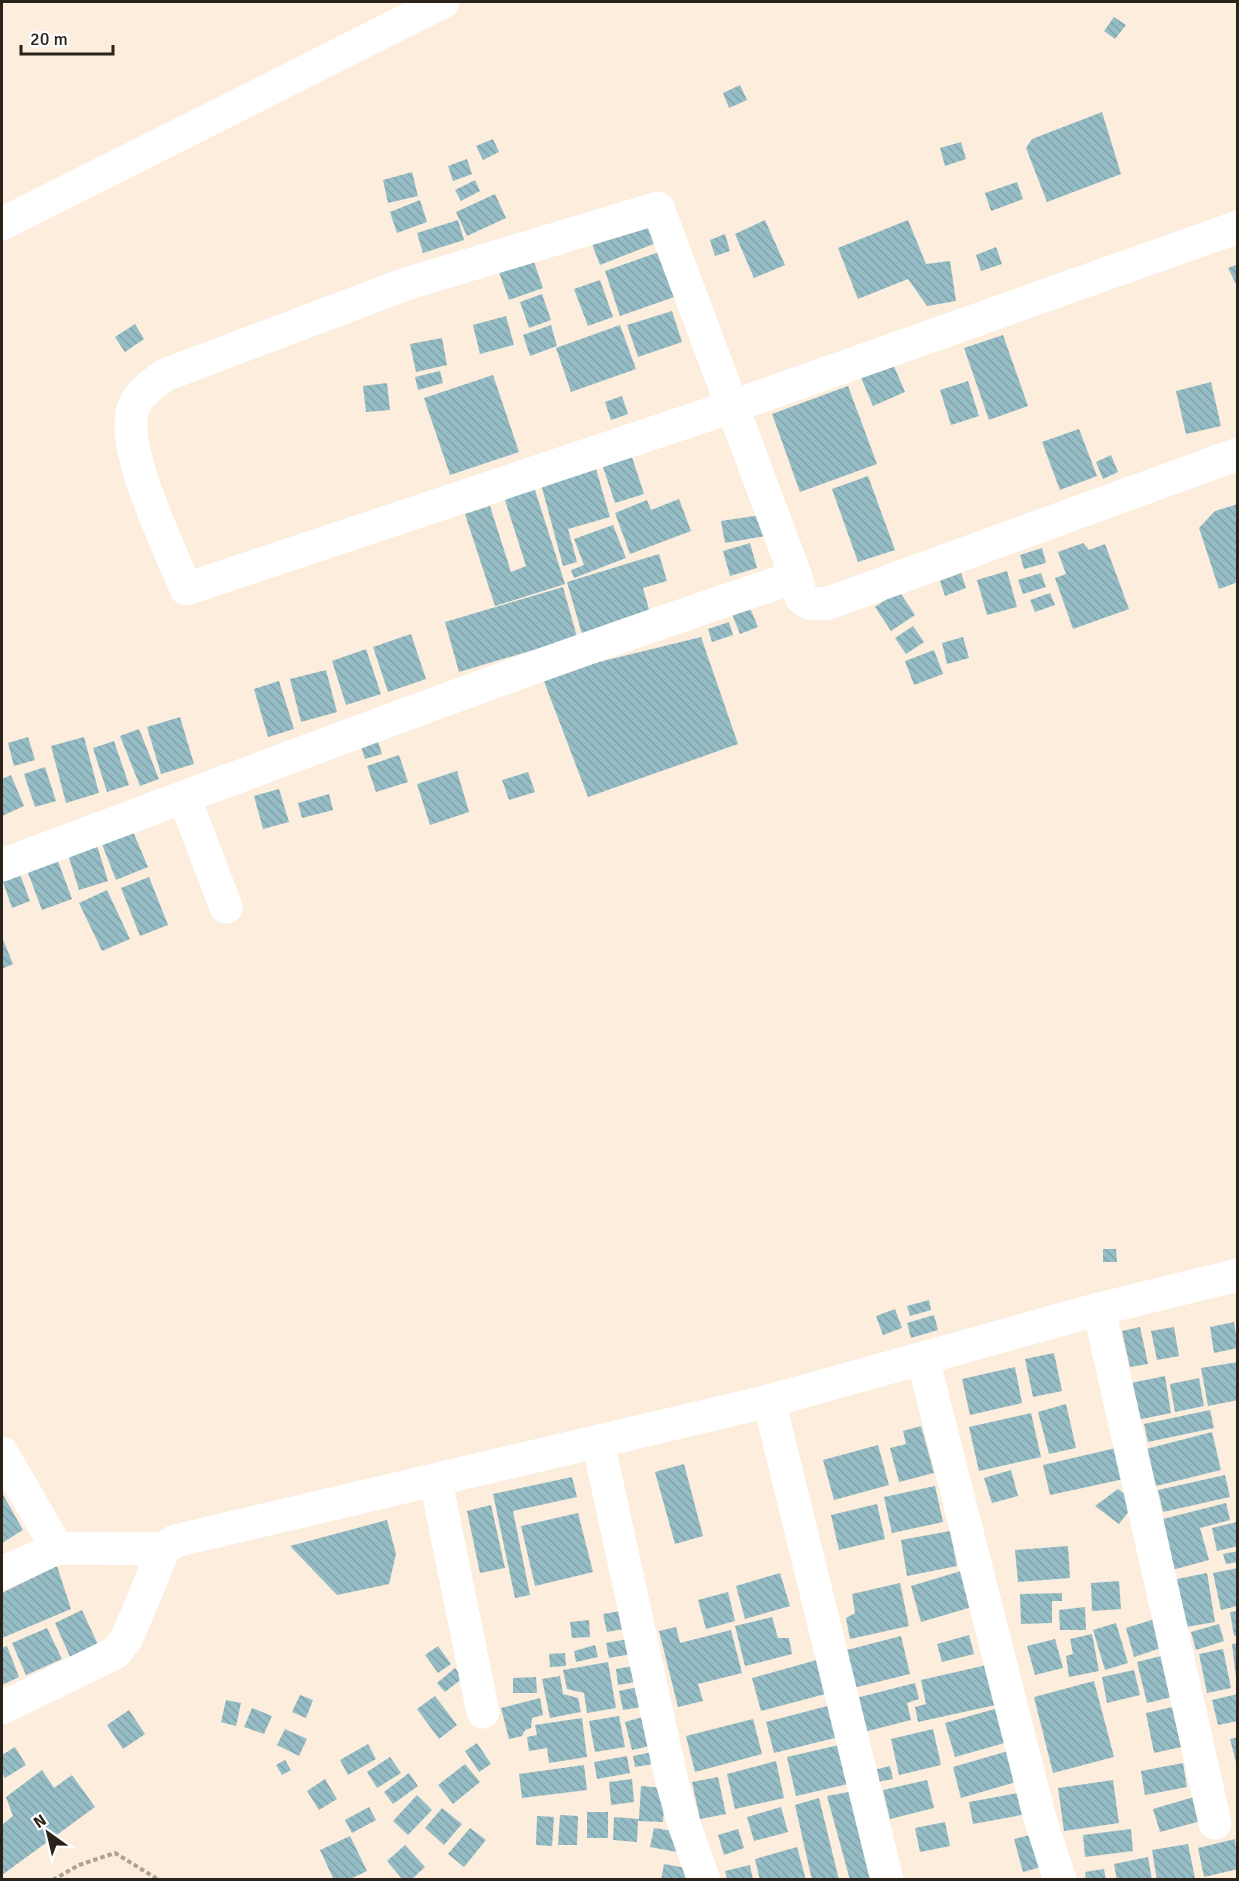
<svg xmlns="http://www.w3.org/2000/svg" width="1239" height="1881" font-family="Signika,sans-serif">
<defs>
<pattern id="building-back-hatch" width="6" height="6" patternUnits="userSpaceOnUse" patternTransform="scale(1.5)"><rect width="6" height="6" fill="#96bdc6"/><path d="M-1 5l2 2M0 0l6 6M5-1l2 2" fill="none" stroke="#81a2aa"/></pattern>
</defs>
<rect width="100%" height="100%" fill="#fceddd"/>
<!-- building -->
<path fill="url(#building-back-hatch)" d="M1114 17 1126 25 1115 39 1104 31Z
M740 85 747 100 729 108 723 93Z
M1102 112 1121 174 1047 202 1026 148 1032 139Z
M493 139 499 152 483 160 476 146Z
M961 142 966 159 945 166 940 148Z
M467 159 472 174 453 181 448 166Z
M412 172 418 196 388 203 383 180Z
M475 180 480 191 461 201 455 190Z
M1017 182 1023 199 991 211 985 193Z
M495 194 506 218 467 236 456 212Z
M420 200 427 222 397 233 390 212Z
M458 220 464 240 423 253 417 233Z
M765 220 785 265 754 278 735 234Z
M908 220 926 264 950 261 956 301 927 306 908 279 858 299 838 248Z
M648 221 656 243 600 265 592 244Z
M725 234 730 251 715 256 710 240Z
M996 247 1002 264 981 271 976 255Z
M662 251 677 296 620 316 605 271Z
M533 259 543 288 509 300 499 272Z
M1238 264V288L1228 268Z
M600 280 613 317 588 326 574 289Z
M542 294 551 320 529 328 520 302Z
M672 311 682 342 638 357 627 325Z
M506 316 514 345 480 354 473 325Z
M135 324 144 339 125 352 115 337Z
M551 325 557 346 530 356 523 335Z
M620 325 636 369 571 392 556 348Z
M1003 335 1028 406 989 420 964 348Z
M442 338 447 365 416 372 410 344Z
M891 359 905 392 873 406 859 373Z
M440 371 443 383 418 390 415 377Z
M493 375 519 452 450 475 424 398Z
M968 381 979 416 951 425 940 390Z
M1211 382 1221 426 1186 434 1176 391Z
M387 383 390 410 366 412 363 386Z
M848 386 877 464 800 492 772 414Z
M622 396 628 414 611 420 605 402Z
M1079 429 1097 476 1060 490 1042 442Z
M630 451 644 494 615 503 603 467Z
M1111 455 1118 472 1103 479 1096 462Z
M596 469 610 517 568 529 577 562 563 566 541 484Z
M868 476 895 550 858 562 832 489Z
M534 487 565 584 495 606 465 514 490 506 511 572 526 566 504 497Z
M679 499 691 531 630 554 615 513 647 500 651 510Z
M1238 504V582L1219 589 1199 528 1215 511Z
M761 515 765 536 725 543 721 521Z
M613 525 626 558 574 578 571 570 584 565 574 539Z
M750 543 757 568 730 576 723 551Z
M1083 543 1089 550 1105 544 1129 609 1073 629 1055 578 1066 574 1058 552Z
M1042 548 1046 563 1024 569 1020 555Z
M659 554 667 581 643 588 650 613 582 634 567 582Z
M1007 571 1017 607 987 615 977 580Z
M961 573 966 588 945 596 940 581Z
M1041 573 1046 587 1023 594 1018 580Z
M563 587 577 637 459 672 445 622Z
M899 591 915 615 891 631 875 607Z
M1050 593 1055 605 1035 612 1030 600Z
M750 608 758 627 740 634 732 614Z
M729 622 733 635 712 642 708 629Z
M913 626 924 642 906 654 895 638Z
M411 634 426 679 388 692 373 647Z
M701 637 738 744 588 797 542 676Z
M963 637 969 658 947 664 942 643Z
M366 649 381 694 346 705 332 661Z
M934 650 943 674 914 685 905 661Z
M326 670 337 712 301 722 290 679Z
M279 681 294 729 268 737 254 689Z
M180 717 194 764 161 774 147 727Z
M139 729 159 779 140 786 120 736Z
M28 737 35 760 14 766 8 743Z
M84 737 99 793 66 803 51 746Z
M377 738 382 754 365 759 360 743Z
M114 741 129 785 107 792 93 748Z
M399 755 408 782 376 792 367 766Z
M45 767 56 801 35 807 24 774Z
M457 771 469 812 430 825 417 784Z
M528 772 535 792 509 800 502 780Z
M11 775 24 806 2 816V779Z
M279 789 289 822 263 829 254 796Z
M329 794 333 810 302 818 298 803Z
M131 827 148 867 116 880 100 839Z
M95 839 108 881 79 890 66 848Z
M55 853 72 899 42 910 25 865Z
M18 869 30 901 12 908 2 879Z
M149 877 168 925 140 936 121 888Z
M107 890 130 939 102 951 79 903Z
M2 937 13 964 2 969Z
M1103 1249H1116L1117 1262H1103Z
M929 1300 931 1310 910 1316 907 1306Z
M895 1309 902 1328 883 1335 876 1316Z
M934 1315 938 1330 911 1338 907 1323Z
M1234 1322 1238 1348 1214 1353 1210 1327Z
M1140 1327 1148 1364 1130 1367 1122 1331Z
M1174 1327 1179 1356 1157 1360 1151 1331Z
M1054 1353 1062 1391 1033 1397 1025 1359Z
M1238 1362V1400L1208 1406 1201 1368Z
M1015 1367 1022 1403 970 1415 962 1379Z
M1165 1376 1171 1413 1137 1420 1131 1383Z
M1199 1378 1204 1406 1175 1412 1170 1384Z
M1066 1404 1076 1448 1049 1454 1038 1412Z
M1210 1410 1214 1428 1148 1442 1144 1424Z
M1031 1413 1041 1457 979 1471 969 1427Z
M921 1426 934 1473 899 1482 890 1448 906 1444 903 1431Z
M1212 1432 1221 1470 1156 1486 1146 1449Z
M878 1445 889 1485 834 1500 823 1460Z
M1116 1448 1124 1479 1050 1495 1043 1465Z
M684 1464 703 1536 675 1544 655 1472Z
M1011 1470 1018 1496 992 1503 984 1478Z
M1225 1475 1230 1497 1163 1512 1158 1490Z
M572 1477 577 1497 513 1511 530 1595 515 1598 493 1494Z
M935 1486 943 1522 892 1533 884 1497Z
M1118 1489 1136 1502 1119 1524 1095 1506Z
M2 1493 23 1530 2 1543Z
M1226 1503 1230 1520 1200 1528 1209 1560 1172 1570 1159 1520Z
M877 1504 885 1539 839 1550 831 1515Z
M491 1505 505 1568 480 1573 467 1511Z
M578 1513 593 1572 535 1586 521 1526Z
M387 1520 396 1554 389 1584 337 1595 290 1546Z
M1237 1522 1238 1546 1217 1551 1212 1528Z
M950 1531 957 1566 907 1576 901 1540Z
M1068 1546 1070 1578 1018 1582 1015 1550Z
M1238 1551V1562L1226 1564 1223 1554Z
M57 1566 71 1609 2 1638V1593Z
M1238 1568 1237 1606 1221 1610 1213 1573Z
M961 1571 972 1607 921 1622 911 1586Z
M780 1573 790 1606 745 1619 736 1586Z
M1207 1573 1215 1622 1180 1628 1172 1580Z
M1119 1581 1121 1609 1092 1611 1091 1583Z
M900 1583 909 1626 850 1639 846 1618 855 1613 852 1594Z
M728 1592 735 1621 706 1629 698 1600Z
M1062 1593V1601H1052V1623L1021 1624 1020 1594Z
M1085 1607 1086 1630H1060L1059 1610Z
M82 1610 99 1647 71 1659 55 1623Z
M626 1610 629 1628 607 1632 603 1614Z
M1238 1611V1635L1234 1636 1230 1612Z
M772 1617 778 1638H789L792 1654 745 1666 735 1626Z
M1158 1618 1167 1646 1134 1657 1126 1628Z
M589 1620 590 1637 572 1638 570 1622Z
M1116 1623 1128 1663 1105 1670 1093 1630Z
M1219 1624 1224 1641 1196 1650 1191 1632Z
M676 1627 680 1643 731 1630 742 1673 698 1684 703 1701 678 1707 659 1631Z
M47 1628 62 1659 26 1675 12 1643Z
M1092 1634 1099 1671 1069 1677 1066 1656 1073 1654 1070 1639Z
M969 1635 974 1654 942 1662 937 1644Z
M901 1636 910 1674 853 1688 843 1651Z
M634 1638 637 1653 609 1658 606 1643Z
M1055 1639 1063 1668 1035 1675 1027 1646Z
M1238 1643V1678H1236L1232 1644Z
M595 1645 598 1657 576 1662 574 1651Z
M7 1646 19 1677 2 1685V1648Z
M438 1646 451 1664 438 1673 425 1655Z
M1223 1649 1231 1688 1207 1693 1199 1654Z
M565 1653 566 1666 550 1667 549 1654Z
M1165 1655 1176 1696 1147 1703 1137 1662Z
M824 1658 833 1692 761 1711 752 1678Z
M608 1662 616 1708 587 1713 584 1693 567 1689 563 1670Z
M991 1664 1000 1704 918 1722 915 1707 926 1704 921 1680Z
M639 1665 641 1681 618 1685 616 1669Z
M455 1668 463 1678 445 1692 437 1683Z
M1134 1670 1140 1695 1107 1703 1102 1677Z
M560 1676 563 1694 578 1698 581 1712 550 1718 542 1679Z
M536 1677 537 1693H513V1678Z
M1094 1681 1114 1757 1053 1773 1034 1697Z
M915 1683 919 1699 907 1703 911 1720 864 1732 856 1698Z
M643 1686 647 1706 623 1710 619 1691Z
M1238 1694V1721L1218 1725 1212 1700Z
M300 1695 313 1700 306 1718 292 1712Z
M435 1696 457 1725 439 1739 417 1709Z
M540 1698 543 1715 532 1718 531 1728 525 1730 522 1736 509 1739 501 1708Z
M226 1700 241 1703 236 1726 221 1722Z
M835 1704 843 1736 774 1753 766 1722Z
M1177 1706 1186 1746 1154 1753 1146 1713Z
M252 1708 272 1716 264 1734 244 1727Z
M998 1708 1008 1742 955 1757 945 1723Z
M129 1710 145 1734 123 1749 107 1725Z
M650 1715 658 1744 632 1750 625 1722Z
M619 1716 625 1747 595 1752 589 1721Z
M582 1718 587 1757 549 1763 547 1748 529 1751 527 1737 537 1735 535 1725Z
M753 1719 762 1754 695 1772 686 1736Z
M285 1729 307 1739 299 1756 277 1745Z
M933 1729 941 1765 899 1775 891 1739Z
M1238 1737V1766H1237L1230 1739Z
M477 1743 491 1764 479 1772 465 1751Z
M368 1744 376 1759 348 1775 340 1760Z
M839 1745 848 1784 796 1796 787 1757Z
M15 1747 26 1765 5 1778 2 1772V1755Z
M657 1751 659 1763 635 1767 633 1756Z
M1008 1751 1016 1782 961 1798 953 1767Z
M627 1756 630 1773 597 1779 594 1762Z
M390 1757 401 1773 377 1788 367 1772Z
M285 1760 291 1770 282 1775 276 1765Z
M776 1761 784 1798 735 1809 727 1774Z
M1183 1763 1187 1787 1145 1795 1141 1771Z
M465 1764 480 1782 453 1804 438 1785Z
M584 1765 587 1790 522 1798 519 1774Z
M890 1766 893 1779 877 1782 874 1770Z
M42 1770 54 1788 72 1775 95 1807 2 1875V1825L13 1816 6 1797Z
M409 1773 418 1786 393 1804 384 1792Z
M718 1777 726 1814 700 1819 692 1782Z
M325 1779 337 1799 319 1810 307 1791Z
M632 1779 634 1802 611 1805 609 1782Z
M927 1780 934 1808 890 1819 883 1790Z
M1113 1780 1119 1823 1064 1831 1058 1788Z
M641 1786 665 1788 663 1822 638 1821 637 1842 613 1840 614 1817 639 1819Z
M854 1791 879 1880H850L827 1796Z
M1023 1792 1027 1814 973 1824 969 1802Z
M417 1795 432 1810 408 1835 393 1821Z
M1194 1797 1201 1821 1160 1832 1153 1809Z
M819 1798 839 1880H812L795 1805Z
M369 1807 376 1820 352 1833 345 1820Z
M781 1807 788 1832 754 1841 747 1817Z
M442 1808 462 1824 444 1845 425 1828Z
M587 1812H608V1838H587Z
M560 1815 578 1816 577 1845H558Z
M537 1816 554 1817 552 1846 536 1845Z
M945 1822 950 1846 920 1852 915 1828Z
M470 1828 486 1840 464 1867 448 1854Z
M654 1828 680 1832 677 1852 650 1847Z
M738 1829 744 1848 724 1855 718 1835Z
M1131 1829 1133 1851 1085 1857 1083 1835Z
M1042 1832 1049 1865 1023 1872 1014 1839Z
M350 1836 367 1871 348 1880H334L320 1850Z
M1235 1839 1238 1869 1204 1877 1198 1848Z
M1188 1844 1195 1878 1157 1880 1152 1850Z
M405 1845 425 1867 411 1880H403L387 1861Z
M797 1847 806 1880H760L755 1859Z
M1148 1857 1152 1880H1117L1114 1864Z
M664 1864 692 1869 690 1880H661Z
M750 1865 753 1880H727L725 1871Z
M1104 1869 1106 1880H1086L1085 1872Z"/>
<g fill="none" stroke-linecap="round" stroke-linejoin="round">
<!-- path -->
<path stroke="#aea193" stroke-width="4" stroke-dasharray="4.5 3" stroke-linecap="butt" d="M53 1880 79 1865 115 1853 159 1880"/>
<!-- street -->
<path stroke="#fff" stroke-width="33" d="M2 224 443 2
M796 577 658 208 406 284 165 375C153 384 142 391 135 404 115 440 171 551 186 589L734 406 1238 227
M184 797 226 907
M2 865C266 767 529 665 796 577L801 597 809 603 826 604 1238 454
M1099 1309 1215 1823
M923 1359 1039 1815 1060 1880
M769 1401 887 1880
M598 1442 672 1782 685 1827 704 1880
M2 1453 57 1548
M436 1482 483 1712
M2 1573 57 1548 164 1549"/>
<!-- secondary -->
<path stroke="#fff" stroke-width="33" d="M2 1708 115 1653 127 1638 164 1549 175 1541 769 1401 1099 1309 1238 1275"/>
</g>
<!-- border -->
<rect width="1239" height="1881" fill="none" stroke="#2b2219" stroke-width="6"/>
<!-- north arrow -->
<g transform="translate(48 1833) rotate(326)" stroke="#ffffff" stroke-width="4.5" paint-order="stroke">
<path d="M0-4.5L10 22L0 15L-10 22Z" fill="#2b2219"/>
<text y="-9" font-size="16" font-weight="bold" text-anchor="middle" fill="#2b2219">N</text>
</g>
<!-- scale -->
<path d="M21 45v9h92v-9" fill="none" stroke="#2b2219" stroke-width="3"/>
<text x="30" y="45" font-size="18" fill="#2b2219" stroke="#ffffff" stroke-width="4.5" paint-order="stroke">20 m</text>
</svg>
